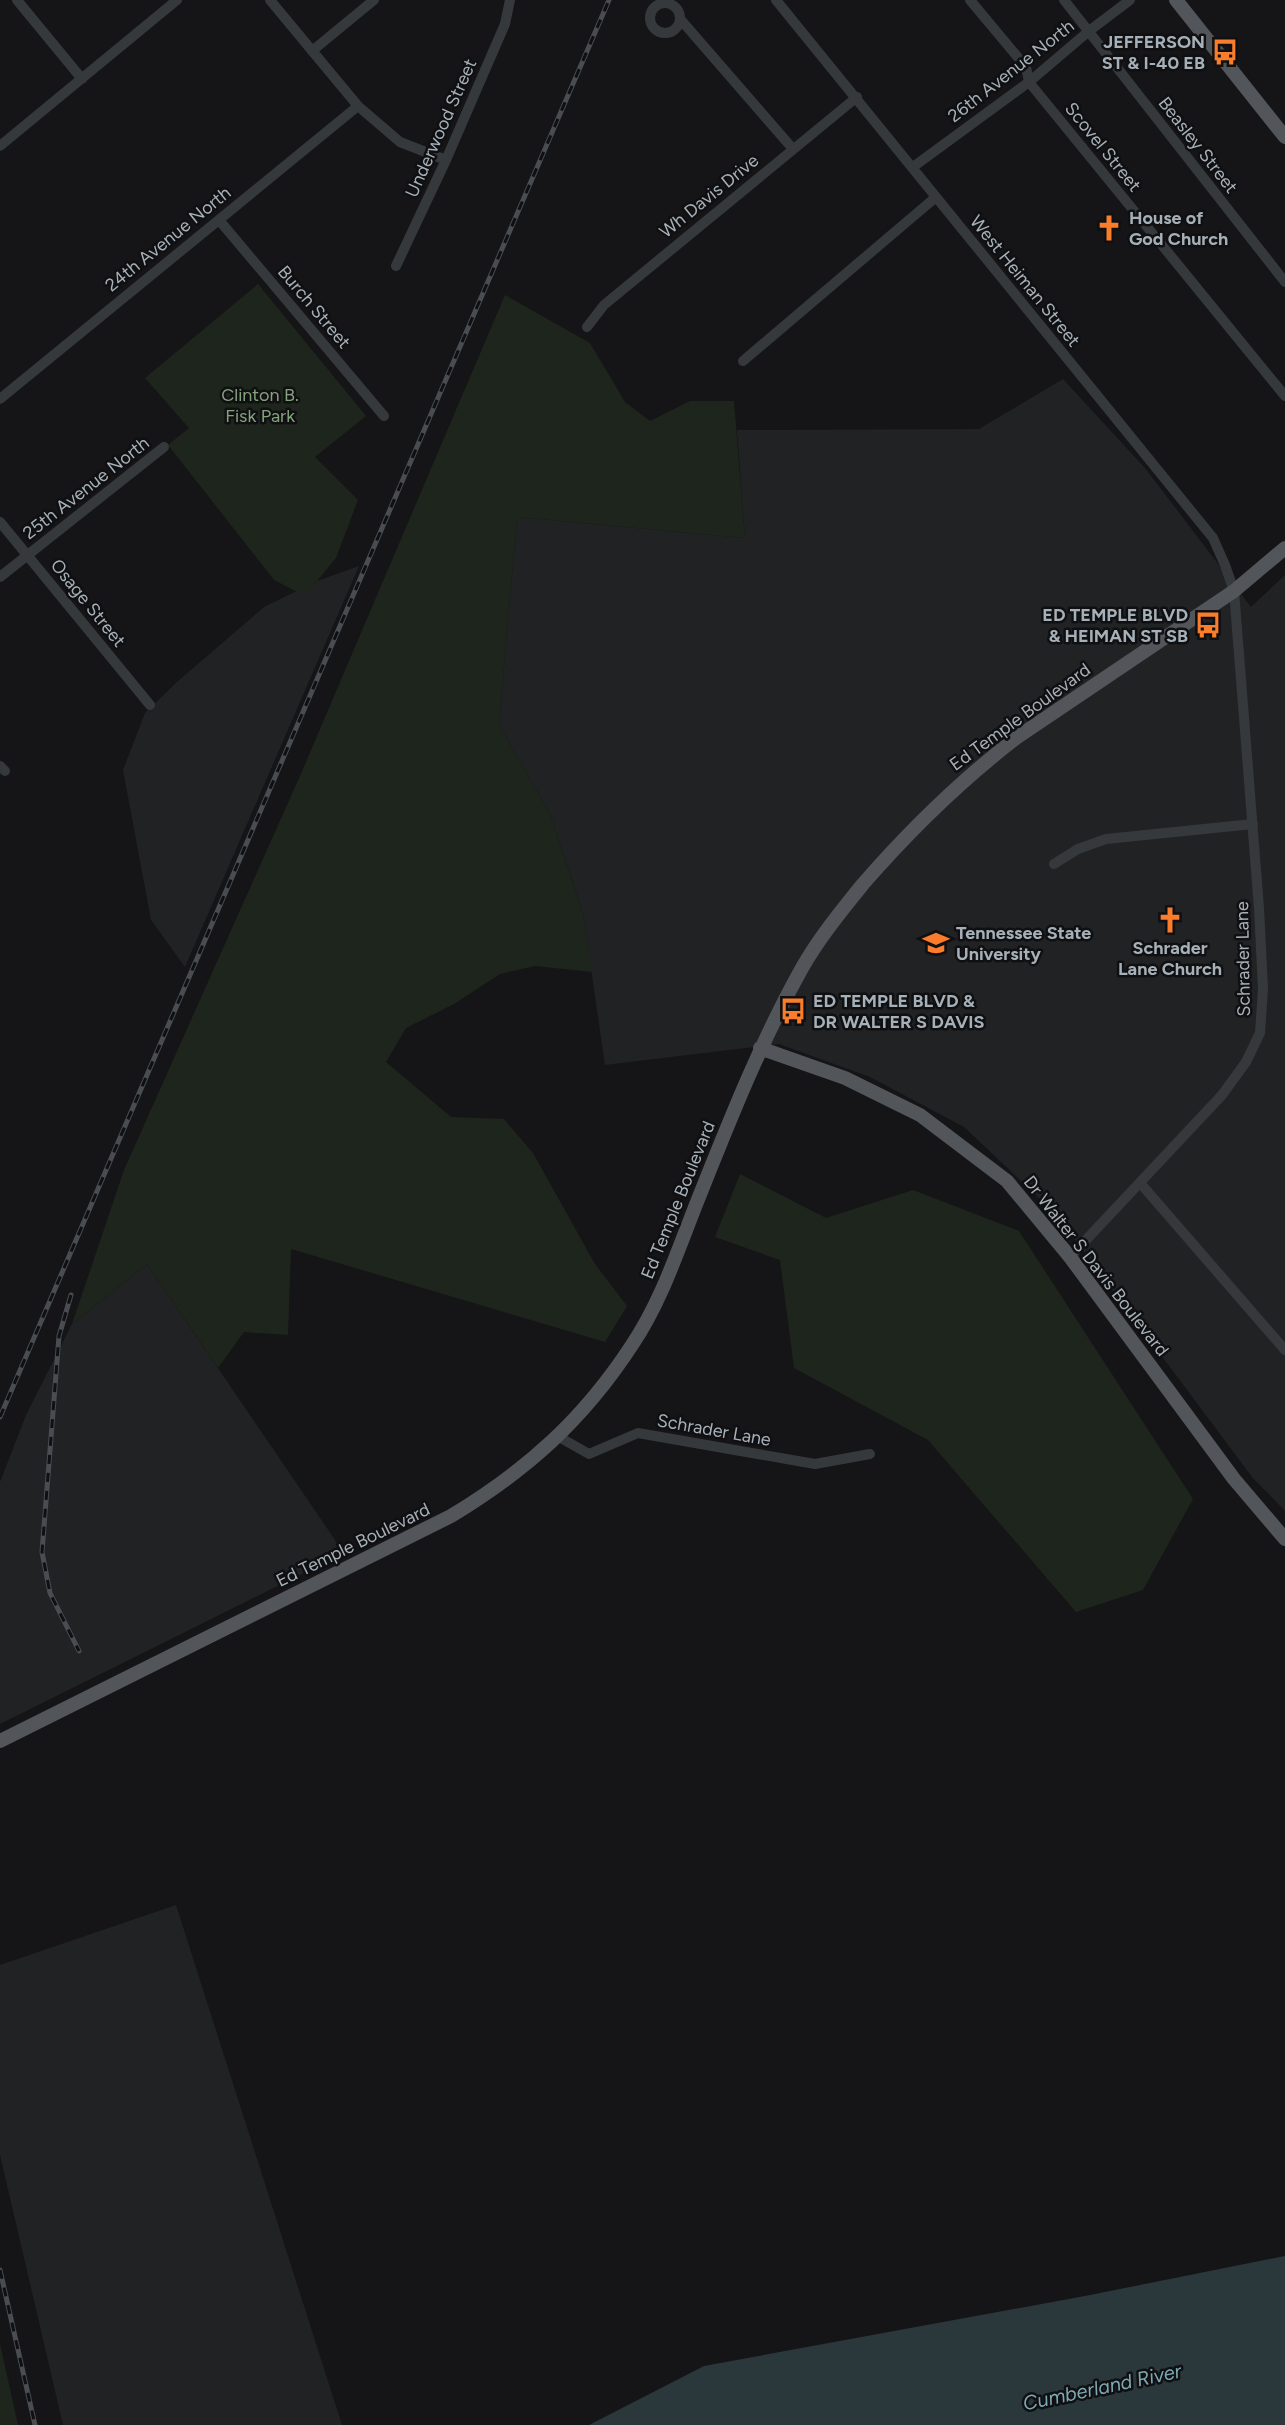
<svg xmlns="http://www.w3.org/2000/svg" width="1285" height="2425" font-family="Figtree,sans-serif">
<rect width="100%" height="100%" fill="#151517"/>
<!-- built -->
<path fill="#212224" d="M1063 379 1145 468 1251 607 1285 575V1511L1252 1477 1055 1213 964 1127 870 1077 779 1044 605 1065 583 914 550 814 499 725 517 517 745 538 737 430 979 429Z
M359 566 185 967 151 920 123 770 145 713 178 681 264 607 317 581Z
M147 1264 344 1553 0 1724V1482L26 1415 72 1324Z
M176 1905 342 2425H63L0 2155V1965Z"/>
<!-- green -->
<path fill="#1e251d" d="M258 284 366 416 315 457 358 500 336 558 305 596 274 580 168 445 189 428 145 378Z
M505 295 590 343 625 402 650 421 690 401H734L745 538 517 517 499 725 550 814 583 914 592 972 535 966 500 974 454 1004 406 1028 386 1062 451 1117 504 1119 533 1153 595 1264 627 1306 605 1342 291 1249 288 1335 244 1332 218 1368 147 1264 72 1324 124 1170 300 776Z
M740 1174 826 1218 913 1190 1019 1231 1193 1499 1143 1590 1076 1612 928 1440 794 1368 780 1260 715 1237Z
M0 2344 18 2425H0Z"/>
<!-- water -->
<path fill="#2b383b" d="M1285 2256V2425H589L704 2366 1085 2296Z"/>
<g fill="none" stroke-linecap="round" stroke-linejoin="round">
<!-- minor -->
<path stroke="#36393c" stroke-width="10" d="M17 0 82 79
M270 0 358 106 400 142 446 160
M776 0C922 178 1066 359 1213 538L1225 565 1234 591 1259 908 1263 989 1260 1033 1246 1062 1222 1095 1070 1257
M970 0 1026 67 1029 82 1033 87 1285 396
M1064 0 1285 282
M650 18a15 15 0 1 1 30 0a15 15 0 1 1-30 0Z
M681 20 793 149
M312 51 374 0
M0 146 177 0
M913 167 1029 82 1089 31 1130 0
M219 220 384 416
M396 266 446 160 505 24 510 0
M587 327 604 305 857 97
M743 361 936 197
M0 399 358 106
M0 522 150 705
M0 577 164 447
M0 766 5 771
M1054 864 1078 849 1106 839 1253 824
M1141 1184 1285 1350
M559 1437 589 1454 638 1433 815 1464 870 1454"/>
<!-- major -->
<path stroke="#52565b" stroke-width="14" d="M1176 0 1285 137
M760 1048 845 1078 920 1115 1007 1181 1070 1257 1234 1479 1285 1539
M0 1741 451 1516C527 1470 583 1420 632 1345 661 1302 678 1250 697 1202 729 1122 760 1043 802 968 819 938 842 910 863 884 910 830 959 782 1016 738L1234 591 1285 548"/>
<!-- rail casing -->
<g stroke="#494d51" stroke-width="5">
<path id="rail" d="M71 1295 59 1336 42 1552 50 1593 79 1651
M0 1417 609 0
M0 2270 35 2425"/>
</g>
<!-- rail -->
<use href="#rail" stroke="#101012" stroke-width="3" stroke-dasharray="9" stroke-linecap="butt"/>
</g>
<!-- icons -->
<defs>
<g id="bus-bare" transform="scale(2.07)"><path d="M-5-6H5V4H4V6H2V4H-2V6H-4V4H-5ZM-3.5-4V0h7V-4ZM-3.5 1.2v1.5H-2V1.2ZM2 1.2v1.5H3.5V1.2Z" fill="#f97d2b" stroke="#101012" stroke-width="2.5" paint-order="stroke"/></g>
<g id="church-bare" transform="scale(2.07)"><path d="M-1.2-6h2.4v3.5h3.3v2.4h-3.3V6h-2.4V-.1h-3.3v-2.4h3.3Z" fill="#f97d2b" stroke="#101012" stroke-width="2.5" paint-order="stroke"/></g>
<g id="university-bare" transform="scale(2.07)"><path d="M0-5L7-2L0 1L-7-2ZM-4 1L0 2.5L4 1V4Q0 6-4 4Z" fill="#f97d2b" stroke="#101012" stroke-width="2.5" paint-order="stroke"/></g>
</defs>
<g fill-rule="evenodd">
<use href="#bus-bare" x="1225" y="52"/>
<use href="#church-bare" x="1109" y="228"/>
<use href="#bus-bare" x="1208" y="625"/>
<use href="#church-bare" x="1170" y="920"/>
<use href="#university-bare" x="936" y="943"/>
<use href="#bus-bare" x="793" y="1011"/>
</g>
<g text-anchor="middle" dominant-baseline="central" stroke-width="5" stroke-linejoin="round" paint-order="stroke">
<!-- poi labels -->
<g font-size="18" font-weight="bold" fill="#a6b0b8" stroke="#101012" text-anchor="start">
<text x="1205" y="42" text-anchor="end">JEFFERSON<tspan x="1205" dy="21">ST &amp; I-40 EB</tspan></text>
<text x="1129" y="218">House of<tspan x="1129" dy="21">God Church</tspan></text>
<text x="1188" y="615" text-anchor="end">ED TEMPLE BLVD<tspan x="1188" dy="21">&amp; HEIMAN ST SB</tspan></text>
<text x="956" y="933">Tennessee State<tspan x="956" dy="21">University</tspan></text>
<text x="1170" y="948" text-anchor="middle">Schrader<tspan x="1170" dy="21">Lane Church</tspan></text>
<text x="813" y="1001">ED TEMPLE BLVD &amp;<tspan x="813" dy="21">DR WALTER S DAVIS</tspan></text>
</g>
<!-- street labels -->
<g font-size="18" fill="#a6b0b8" stroke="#101012">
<text transform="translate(1011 71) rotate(-38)">26th Avenue North</text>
<text transform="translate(441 128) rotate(-66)">Underwood Street</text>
<text transform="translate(1198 145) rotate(52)">Beasley Street</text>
<text transform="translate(1103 147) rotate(51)">Scovel Street</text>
<text transform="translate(709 196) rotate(-39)">Wh Davis Drive</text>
<text transform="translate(168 239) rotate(-39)">24th Avenue North</text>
<text transform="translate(1025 281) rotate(51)">West Heiman Street</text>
<text transform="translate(314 307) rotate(50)">Burch Street</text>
<text transform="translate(86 488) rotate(-38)">25th Avenue North</text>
<text transform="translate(88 603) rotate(51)">Osage Street</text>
<text transform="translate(1020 717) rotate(-36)">Ed Temple Boulevard</text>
<text transform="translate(1243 959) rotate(-91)">Schrader Lane</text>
<text transform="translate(678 1200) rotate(-68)">Ed Temple Boulevard</text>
<text transform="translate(1096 1266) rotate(52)">Dr Walter S Davis Boulevard</text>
<text transform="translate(714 1430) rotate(10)">Schrader Lane</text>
<text transform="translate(353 1545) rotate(-26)">Ed Temple Boulevard</text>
</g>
<!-- park labels -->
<g font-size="18" fill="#84a37d" stroke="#101012">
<text x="260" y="395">Clinton B.<tspan x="260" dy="21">Fisk Park</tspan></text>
</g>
<!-- water labels -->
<g font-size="20" font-style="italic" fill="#7ca9b4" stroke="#101012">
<text transform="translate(1102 2387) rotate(-12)">Cumberland River</text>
</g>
</g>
</svg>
